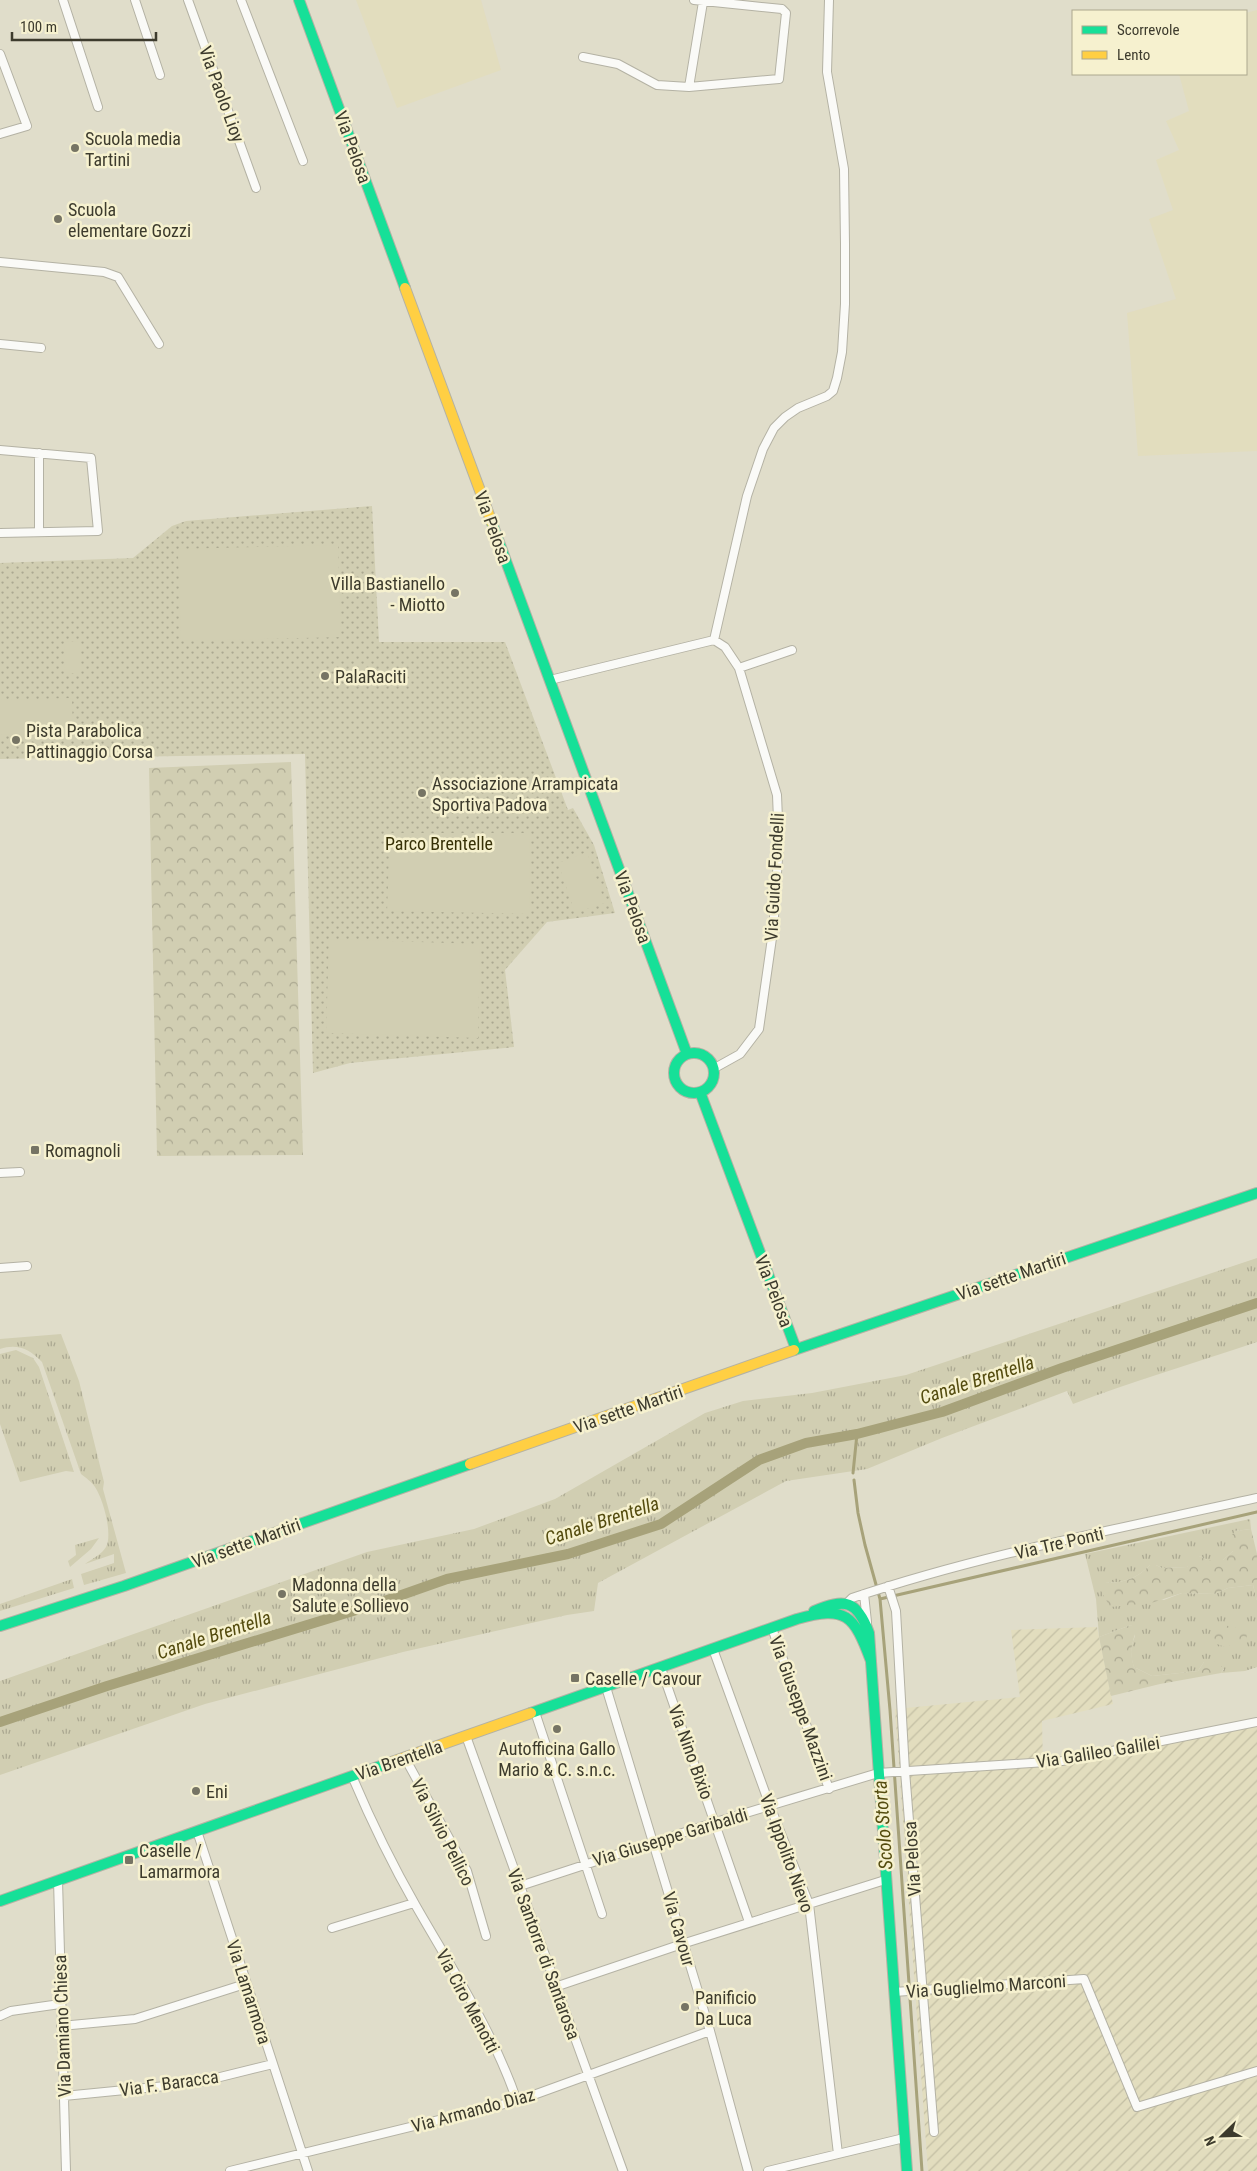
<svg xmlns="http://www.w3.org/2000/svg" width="1257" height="2171" font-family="'Roboto Condensed',sans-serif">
<defs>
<pattern id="industrial-furrows" width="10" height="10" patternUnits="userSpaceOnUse" patternTransform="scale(1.25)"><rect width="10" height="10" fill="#e2ddbe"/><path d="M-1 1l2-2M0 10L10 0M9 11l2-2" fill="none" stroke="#c3bfa4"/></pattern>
<pattern id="grass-tufts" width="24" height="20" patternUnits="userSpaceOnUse" patternTransform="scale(1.25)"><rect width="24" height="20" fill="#d1ceb2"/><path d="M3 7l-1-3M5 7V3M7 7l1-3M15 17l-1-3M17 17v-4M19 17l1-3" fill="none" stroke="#aba891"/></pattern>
<pattern id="forest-crowns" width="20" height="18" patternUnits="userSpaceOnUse" patternTransform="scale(1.25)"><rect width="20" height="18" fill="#d1ceb2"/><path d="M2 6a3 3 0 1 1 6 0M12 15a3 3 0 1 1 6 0" fill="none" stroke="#aba891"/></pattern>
<pattern id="park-dots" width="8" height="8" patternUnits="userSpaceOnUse" patternTransform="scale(1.25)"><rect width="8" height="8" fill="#d1ceb2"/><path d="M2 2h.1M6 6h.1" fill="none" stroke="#aba891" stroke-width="1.8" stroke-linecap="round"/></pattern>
</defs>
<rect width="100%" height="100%" fill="#e0ddca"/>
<!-- built -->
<path fill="#e2ddbe" d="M356 0H481L501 70 397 108Z
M1257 10V451L1138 456 1127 313 1176 299 1149 219 1173 210 1156 160 1179 150 1166 121 1189 111 1179 74H1246V13Z"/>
<!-- industrial -->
<path fill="url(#industrial-furrows)" d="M1097 1627 1113 1704 1042 1721 1043 1763 1257 1724V2171H928L895 1709 1020 1697 1011 1630Z"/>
<!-- grass -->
<path fill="url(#grass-tufts)" d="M1257 1258V1342C1195 1363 1134 1381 1073 1404L1067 1391 942 1438 867 1469 786 1481 598 1583 594 1611 567 1615 403 1652 205 1704 0 1775V1681L367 1552 474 1529 555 1499 705 1413 743 1401 812 1393 906 1375Z
M61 1334 79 1381 104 1482 103 1489 126 1573 84 1585 81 1574 114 1563V1554L85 1564C92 1559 102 1554 106 1547 113 1534 103 1499 95 1487 92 1482 86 1478 81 1474L42 1362C30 1349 17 1343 0 1349V1339Z
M16 1350 33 1358 39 1367 74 1472 66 1471 20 1482 0 1424V1354Z
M1250 1519 1251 1529 1235 1531 1233 1551 1223 1560H1207L1200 1556 1187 1567 1162 1568 1156 1565H1150C1135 1580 1125 1582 1105 1583L1164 1600 1182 1593 1215 1594 1228 1588 1253 1585 1257 1601V1667L1245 1671 1221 1673 1224 1669 1204 1662 1198 1671 1152 1676 1134 1667C1130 1655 1130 1648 1135 1636L1131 1625 1099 1637 1096 1599 1085 1554Z
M99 1538 91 1549 70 1567 68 1561 76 1555 75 1545Z
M72 1579 74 1588 0 1611V1604Z"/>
<!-- forest -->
<path fill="url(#forest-crowns)" d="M291 762 303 1155 157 1156 149 768Z
M1251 1529 1257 1554V1601L1253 1585 1228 1588 1215 1594 1182 1593 1151 1603 1110 1607 1100 1589 1105 1583C1125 1582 1135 1580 1150 1565H1156L1162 1568 1187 1567 1192 1560 1200 1556 1207 1560H1223L1233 1551 1232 1535 1235 1531Z
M1131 1625 1136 1630C1132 1646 1129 1650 1134 1667L1152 1676 1198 1671 1204 1662 1208 1660 1213 1661 1224 1668 1221 1673 1160 1684 1111 1696 1099 1637Z
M1225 1625 1234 1628 1245 1627 1248 1631 1246 1639 1225 1647 1217 1644 1213 1636 1217 1628Z"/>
<!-- park -->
<path fill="url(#park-dots)" d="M372 506 379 642H505L568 810 573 808 594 845 615 913 547 922 505 970 514 1047 350 1063 313 1073 305 754 0 759V563L133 558 172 526 186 521Z"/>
<!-- pitch -->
<path fill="#d1ceb2" d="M338 545 341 637 181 641 178 549Z
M79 641V673L65 674 64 642Z
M72 698 73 734 0 735V700Z
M390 833H530L529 914 387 911Z
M587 852 605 903 575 913 558 863Z
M329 939 480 944 478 1038 326 1033Z"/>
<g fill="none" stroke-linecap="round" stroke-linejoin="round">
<!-- stream -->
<path stroke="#a7a27a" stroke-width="3" d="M853 1473 857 1434
M854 1480 858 1513 865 1545 880 1599 890 1710 922 2171
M880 1599 1257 1512"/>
<!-- canal -->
<path stroke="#a7a27a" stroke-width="10" d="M0 1722 107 1686 376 1604 447 1579 568 1554 661 1524 759 1460 806 1443 857 1434 942 1412 1062 1368 1257 1303"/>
<!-- street casing -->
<g stroke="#b4b2a4" stroke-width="10">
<path id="street" d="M63 0 98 107
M135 0 160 75
M188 0 256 188
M241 0 303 161
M0 54 27 126 0 134
M583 57 618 64 657 85 689 87 779 79 786 13 782 9 694 0
M689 87 703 2
M0 262 104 272 118 277 159 344
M0 344 41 348
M0 450 91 458 98 531 0 533
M39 453V532
M714 640 747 496 763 449 774 428 785 417 798 408 827 396 833 391 837 378 842 352 845 304V244L844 169 827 72 829 0
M739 668 792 650
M550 680 714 640 725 647 739 668 777 795 779 844 773 931 759 1029 740 1054 713 1069
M0 1173 20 1172
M0 1268 27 1266
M888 1586 896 1611 905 1771 934 2132
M864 1594 867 1622
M845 1605 852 1598C982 1554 1123 1528 1257 1498
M772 1628 829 1789
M713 1649 770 1806 809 1904 838 2154
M661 1668 749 1922
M606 1687 710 2031 748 2171
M535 1712 602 1914
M466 1736 623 2171
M405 1758 467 1871 486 1936
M352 1776C371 1821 392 1864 416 1906 452 1969 493 2031 517 2101
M197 1831 308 2171
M58 1880 66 2171
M520 1886 716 1822 878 1773 1062 1761 1257 1722
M332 1928 414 1903
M555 1987 682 1944 885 1880
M894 1992 1084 1979 1137 2107 1257 2071
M0 2016 11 2011 60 2004
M61 2026 135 2019 245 1984
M64 2096 196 2083 273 2064
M230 2171 517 2101 710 2031
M768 2171 904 2138"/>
</g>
<!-- fast casing -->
<g stroke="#b4b2a4" stroke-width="12">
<path id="fast" d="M299 0 405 288
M492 523 687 1054
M674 1073a20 20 0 1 1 40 0a20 20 0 1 1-40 0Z
M700 1092 796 1349
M794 1350 1257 1193
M814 1611C845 1598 857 1600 869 1633L907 2171
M0 1626 124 1586 470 1464
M531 1713 797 1619C846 1605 854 1615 871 1661
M0 1901 389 1763"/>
</g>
<!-- slow casing -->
<g stroke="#b4b2a4" stroke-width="12">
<path id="slow" d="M405 288 492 523
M470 1464 794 1350
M389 1763 531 1713"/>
</g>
<!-- street -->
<use href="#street" stroke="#fafaf7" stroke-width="8"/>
<!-- fast -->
<use href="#fast" stroke="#16e098" stroke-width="10"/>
<!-- slow -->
<use href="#slow" stroke="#ffcf43" stroke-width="10"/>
</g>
<!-- markers -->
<g fill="#767464" stroke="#f6f1cf" stroke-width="2">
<circle cx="75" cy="148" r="5"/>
<circle cx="58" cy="219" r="5"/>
<circle cx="455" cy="593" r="5"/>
<circle cx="325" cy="676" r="5"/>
<circle cx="16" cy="740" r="5"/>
<circle cx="422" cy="793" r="5"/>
<rect x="30" y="1145" width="10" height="10" rx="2.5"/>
<circle cx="282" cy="1594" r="5"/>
<rect x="570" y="1673" width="10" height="10" rx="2.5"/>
<circle cx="557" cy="1729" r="5"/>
<circle cx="196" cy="1791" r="5"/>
<rect x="124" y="1855" width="10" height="10" rx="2.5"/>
<circle cx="685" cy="2007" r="5"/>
</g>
<g text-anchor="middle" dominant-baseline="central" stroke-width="5" stroke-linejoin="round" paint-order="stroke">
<!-- street labels -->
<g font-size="18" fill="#3d3b2d" stroke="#f6f1cf">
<text transform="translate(222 94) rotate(70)">Via Paolo Lioy</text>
<text transform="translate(353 147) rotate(70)">Via Pelosa</text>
<text transform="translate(493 527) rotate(70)">Via Pelosa</text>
<text transform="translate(774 877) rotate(-87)">Via Guido Fondelli</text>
<text transform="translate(633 907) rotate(70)">Via Pelosa</text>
<text transform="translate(1011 1276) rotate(-19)">Via sette Martiri</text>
<text transform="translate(774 1291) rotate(69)">Via Pelosa</text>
<text transform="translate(628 1409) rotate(-19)">Via sette Martiri</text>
<text transform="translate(246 1543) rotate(-20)">Via sette Martiri</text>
<text transform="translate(1059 1543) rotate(-13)">Via Tre Ponti</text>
<text transform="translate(801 1708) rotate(70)">Via Giuseppe Mazzini</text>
<text transform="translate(691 1752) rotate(70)">Via Nino Bixio</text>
<text transform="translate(1098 1752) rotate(-9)">Via Galileo Galilei</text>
<text transform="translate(399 1760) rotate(-19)">Via Brentella</text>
<text transform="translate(443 1832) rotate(63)">Via Silvio Pellico</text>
<text transform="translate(670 1837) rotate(-17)">Via Giuseppe Garibaldi</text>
<text transform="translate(787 1853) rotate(70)">Via Ippolito Nievo</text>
<text transform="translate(912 1859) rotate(-94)">Via Pelosa</text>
<text transform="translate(679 1929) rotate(74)">Via Cavour</text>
<text transform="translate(544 1954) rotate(70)">Via Santorre di Santarosa</text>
<text transform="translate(986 1986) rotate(-4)">Via Guglielmo Marconi</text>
<text transform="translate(249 1992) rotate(72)">Via Lamarmora</text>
<text transform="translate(468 2001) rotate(62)">Via Ciro Menotti</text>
<text transform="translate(62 2026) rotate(-92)">Via Damiano Chiesa</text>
<text transform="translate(169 2083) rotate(-8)">Via F. Baracca</text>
<text transform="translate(473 2110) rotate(-15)">Via Armando Diaz</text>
</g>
<!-- poi labels -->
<g font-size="18" fill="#3d3b2d" stroke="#f6f1cf" text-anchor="start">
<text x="85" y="138">Scuola media<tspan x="85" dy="21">Tartini</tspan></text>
<text x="68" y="209">Scuola<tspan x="68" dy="21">elementare Gozzi</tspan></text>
<text x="445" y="583" text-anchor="end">Villa Bastianello<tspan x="445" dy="21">- Miotto</tspan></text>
<text x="335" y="676">PalaRaciti</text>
<text x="26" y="730">Pista Parabolica<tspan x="26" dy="21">Pattinaggio Corsa</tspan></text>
<text x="432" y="783">Associazione Arrampicata<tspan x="432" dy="21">Sportiva Padova</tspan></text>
<text x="45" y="1150">Romagnoli</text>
<text x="292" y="1584">Madonna della<tspan x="292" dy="21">Salute e Sollievo</tspan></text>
<text x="585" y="1678">Caselle / Cavour</text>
<text x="557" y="1748" text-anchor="middle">Autofficina Gallo<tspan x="557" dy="21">Mario &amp; C. s.n.c.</tspan></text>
<text x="206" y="1791">Eni</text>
<text x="139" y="1850">Caselle /<tspan x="139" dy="21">Lamarmora</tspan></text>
<text x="695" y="1997">Panificio<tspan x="695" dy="21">Da Luca</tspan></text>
</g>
<!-- park labels -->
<g font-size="18" fill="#363006" stroke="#f6f1cf">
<text x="439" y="843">Parco Brentelle</text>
</g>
<!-- water labels -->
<g font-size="19" font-style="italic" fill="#544c0f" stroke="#f6f1cf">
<text transform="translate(977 1380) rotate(-18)">Canale Brentella</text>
<text transform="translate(602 1521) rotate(-18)">Canale Brentella</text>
<text transform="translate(214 1635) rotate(-18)">Canale Brentella</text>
<text transform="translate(883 1825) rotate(-94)">Scolo Storta</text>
</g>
</g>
<!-- legend -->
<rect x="1072" y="10" width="175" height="65" fill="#f6f1cf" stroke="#aca88e"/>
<rect x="1082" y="26" width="25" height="8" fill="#16e098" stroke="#aca88e"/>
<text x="1117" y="35" font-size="15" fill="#3d3b2d">Scorrevole</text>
<rect x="1082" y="51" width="25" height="8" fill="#ffcf43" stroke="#aca88e"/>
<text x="1117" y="60" font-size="15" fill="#3d3b2d">Lento</text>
<!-- north arrow -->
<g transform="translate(1222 2136) rotate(247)" stroke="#f6f1cf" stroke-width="4" paint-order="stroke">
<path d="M0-4L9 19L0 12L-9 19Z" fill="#3d3b2d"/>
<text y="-8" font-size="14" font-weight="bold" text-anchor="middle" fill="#3d3b2d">N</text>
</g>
<!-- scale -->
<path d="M12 32v8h144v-8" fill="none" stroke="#3d3b2d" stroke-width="2.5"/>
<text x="20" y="32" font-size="15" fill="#3d3b2d" stroke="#f6f1cf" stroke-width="4" paint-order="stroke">100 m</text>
</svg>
